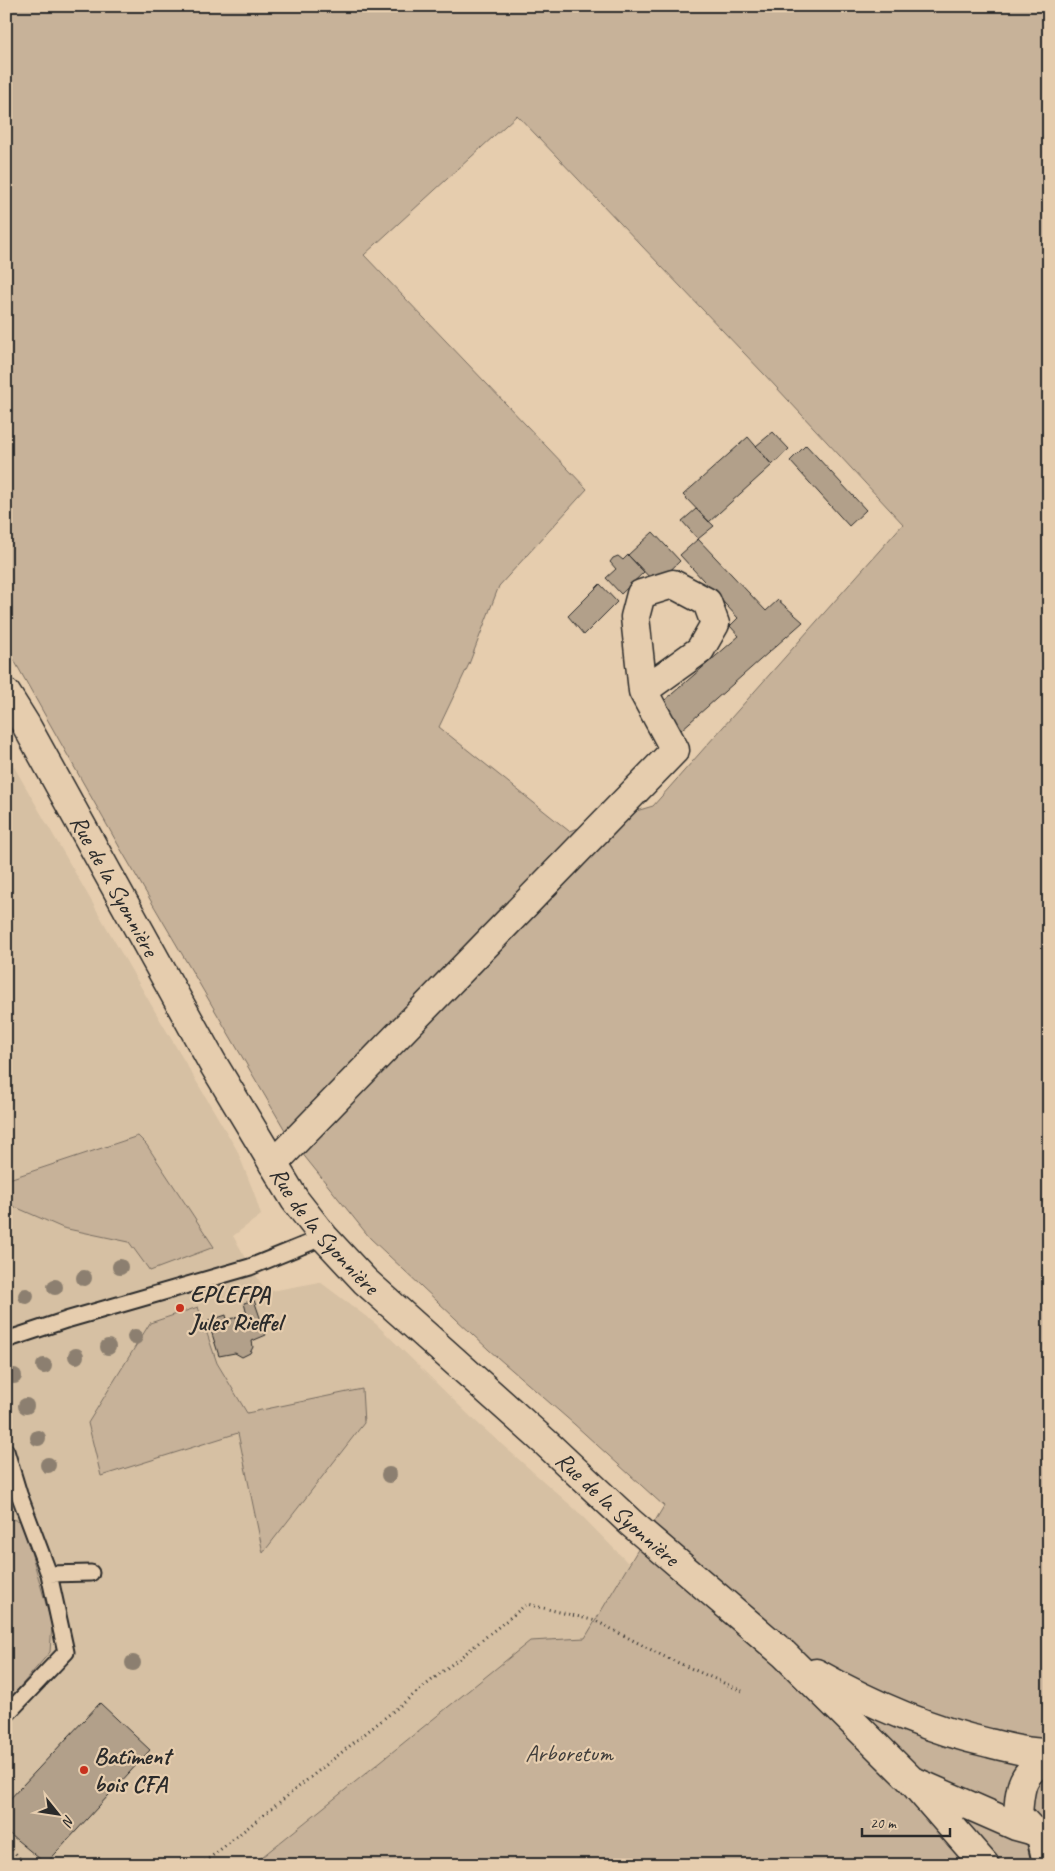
<svg xmlns="http://www.w3.org/2000/svg" width="1055" height="1871" font-family="Caveat,sans-serif">
<rect width="100%" height="100%" fill="#e6cdae"/>
<filter id="ink" filterUnits="userSpaceOnUse"><feTurbulence type="fractalNoise" baseFrequency=".02" numOctaves="2"/><feDisplacementMap in="SourceGraphic" scale="10" xChannelSelector="R" yChannelSelector="G"/><feConvolveMatrix kernelMatrix="1 2 1 2 8 2 1 2 1" color-interpolation-filters="sRGB"/></filter>
<g filter="url(#ink)">
<!-- built -->
<path fill="#d6c0a3" d="M6 753 156 1013 237 1150 254 1193 261 1215 233 1236 266 1292 320 1282 376 1324 472 1418 576 1510 630 1565 596 1621 892 1865H6Z"/>
<!-- green -->
<path fill="#c7b299" stroke="#796e62" fill-rule="evenodd" d="M6 6H1049V1865H252L530 1641 585 1638 664 1506 574 1424 489 1350 370 1238 289 1137 120 848 6 646ZM517 115 764 374 903 524 653 806 569 831 439 727 469 664 499 586 587 489 364 255Z
M138 1136 146 1144 214 1247 150 1271 129 1242 63 1228 6 1203V1180Z
M198 1307 217 1363 247 1413 362 1389 364 1423 263 1553 238 1433 101 1476 88 1423 150 1323Z
M10 1519 22 1521 52 1625 50 1652 6 1703V1524Z"/>
<!-- building -->
<path fill="#b2a08a" stroke="#2b2b2b" d="M773 432 789 449 772 465 756 446Z
M748 437 772 465 709 522 683 495Z
M806 445 866 510 849 526 790 461Z
M696 509 714 526 698 539 682 521Z
M653 532 680 561 656 584 628 555Z
M698 539 766 611 778 600 803 622 681 730 657 707 739 636 730 626 738 618 680 555Z
M628 555 644 572 621 594 606 578 616 569 610 562 613 558 618 556 623 560Z
M600 584 617 602 584 635 568 616Z
M254 1300 266 1335 252 1341 253 1347 250 1353 242 1357 235 1353 219 1356 208 1321 226 1315 227 1320 240 1316 241 1321 248 1319 244 1303Z
M100 1703 150 1750 46 1864 6 1831V1803Z"/>
<g fill="none" stroke-linecap="round" stroke-linejoin="round">
<!-- service casing -->
<g stroke="#2b2b2b" stroke-width="19">
<path id="service" d="M6 1340 66 1320 250 1267 324 1237
M6 1451 19 1494 49 1574 66 1652 6 1715
M49 1574 91 1573
M1033 1831 1041 1865"/>
</g>
<!-- minor casing -->
<g stroke="#2b2b2b" stroke-width="31">
<path id="minor" d="M273 1164 675 750 643 691 635 617 641 594 673 584 707 602 715 624 700 650 643 691"/>
</g>
<!-- tertiary casing -->
<g stroke="#2b2b2b" stroke-width="31">
<g id="tertiary">
<path id="s1" d="M6 693 26 725 212 1062 295 1200 324 1237 365 1281 545 1442 631 1523 784 1654 910 1779 985 1865"/>
<path d="M816 1673C871 1704 927 1729 989 1743 1009 1748 1028 1753 1049 1753"/>
<path d="M918 1783 1016 1826 1049 1835"/>
<path d="M1033 1831 1018 1815C1020 1786 1021 1772 1049 1758"/>
</g>
</g>
<!-- path -->
<path stroke="#2b2b2b" stroke-width="3" stroke-dasharray="1 4" stroke-linecap="butt" d="M6 1842 25 1865
M201 1865 527 1604 596 1621 663 1656 742 1691"/>
<!-- service -->
<use href="#service" stroke="#e6cdae" stroke-width="15"/>
<!-- minor -->
<use href="#minor" stroke="#e6cdae" stroke-width="28"/>
<!-- tertiary -->
<use href="#tertiary" stroke="#e6cdae" stroke-width="28"/>
</g>
<!-- trees -->
<g fill="#8c7f6f">
<circle cx="120" cy="1267" r="8"/>
<circle cx="84" cy="1278" r="8"/>
<circle cx="55" cy="1287" r="8"/>
<circle cx="26" cy="1296" r="8"/>
<circle cx="135" cy="1337" r="8"/>
<circle cx="108" cy="1347" r="8"/>
<circle cx="76" cy="1356" r="8"/>
<circle cx="44" cy="1366" r="8"/>
<circle cx="14" cy="1376" r="8"/>
<circle cx="26" cy="1406" r="8"/>
<circle cx="38" cy="1438" r="8"/>
<circle cx="48" cy="1465" r="8"/>
<circle cx="389" cy="1475" r="8"/>
<circle cx="133" cy="1663" r="8"/>
</g>
</g>
<!-- markers -->
<g fill="#c8321e" stroke="#e6cdae" stroke-width="2">
<circle cx="180" cy="1308" r="5"/>
<circle cx="84" cy="1770" r="5"/>
</g>
<g text-anchor="middle" dominant-baseline="central" stroke-width="4.5" stroke-linejoin="round" paint-order="stroke">
<!-- street labels -->
<g font-size="24" fill="#2b2b2b" stroke="#e6cdae">
<text stroke="none"><textPath href="#s1" startOffset="221">Rue de la Syonnière</textPath></text>
<text stroke="none"><textPath href="#s1" startOffset="626">Rue de la Syonnière</textPath></text>
<text stroke="none"><textPath href="#s1" startOffset="1031">Rue de la Syonnière</textPath></text>
</g>
<!-- poi labels -->
<g font-size="24" font-weight="bold" fill="#2b2b2b" stroke="#e6cdae" text-anchor="start">
<text x="190" y="1294">EPLEFPA<tspan x="190" dy="28">Jules Rieffel</tspan></text>
<text x="94" y="1756">Batîment<tspan x="94" dy="28">bois CFA</tspan></text>
</g>
<!-- park labels -->
<g font-size="24" fill="#423f3c" stroke="#e6cdae">
<text x="569" y="1753">Arboretum</text>
</g>
</g>
<!-- margin -->
<rect width="1055" height="1871" fill="none" stroke="#e6cdae" stroke-width="25"/>
<rect x="12" y="12" width="1030" height="1846" fill="none" stroke="#2b2b2b" stroke-width="2" filter="url(#ink)"/>
<!-- north arrow -->
<g transform="translate(58 1814) rotate(120)" stroke="#e6cdae" stroke-width="4" paint-order="stroke">
<path d="M0-4L9 19L0 12L-9 19Z" fill="#2b2b2b"/>
<text y="-8" font-size="14" font-weight="bold" text-anchor="middle" fill="#2b2b2b">N</text>
</g>
<!-- scale -->
<path d="M862 1828v8h88v-8" fill="none" stroke="#2b2b2b" stroke-width="2.5"/>
<text x="870" y="1828" font-size="15" fill="#2b2b2b" stroke="#e6cdae" stroke-width="4" paint-order="stroke">20 m</text>
</svg>
